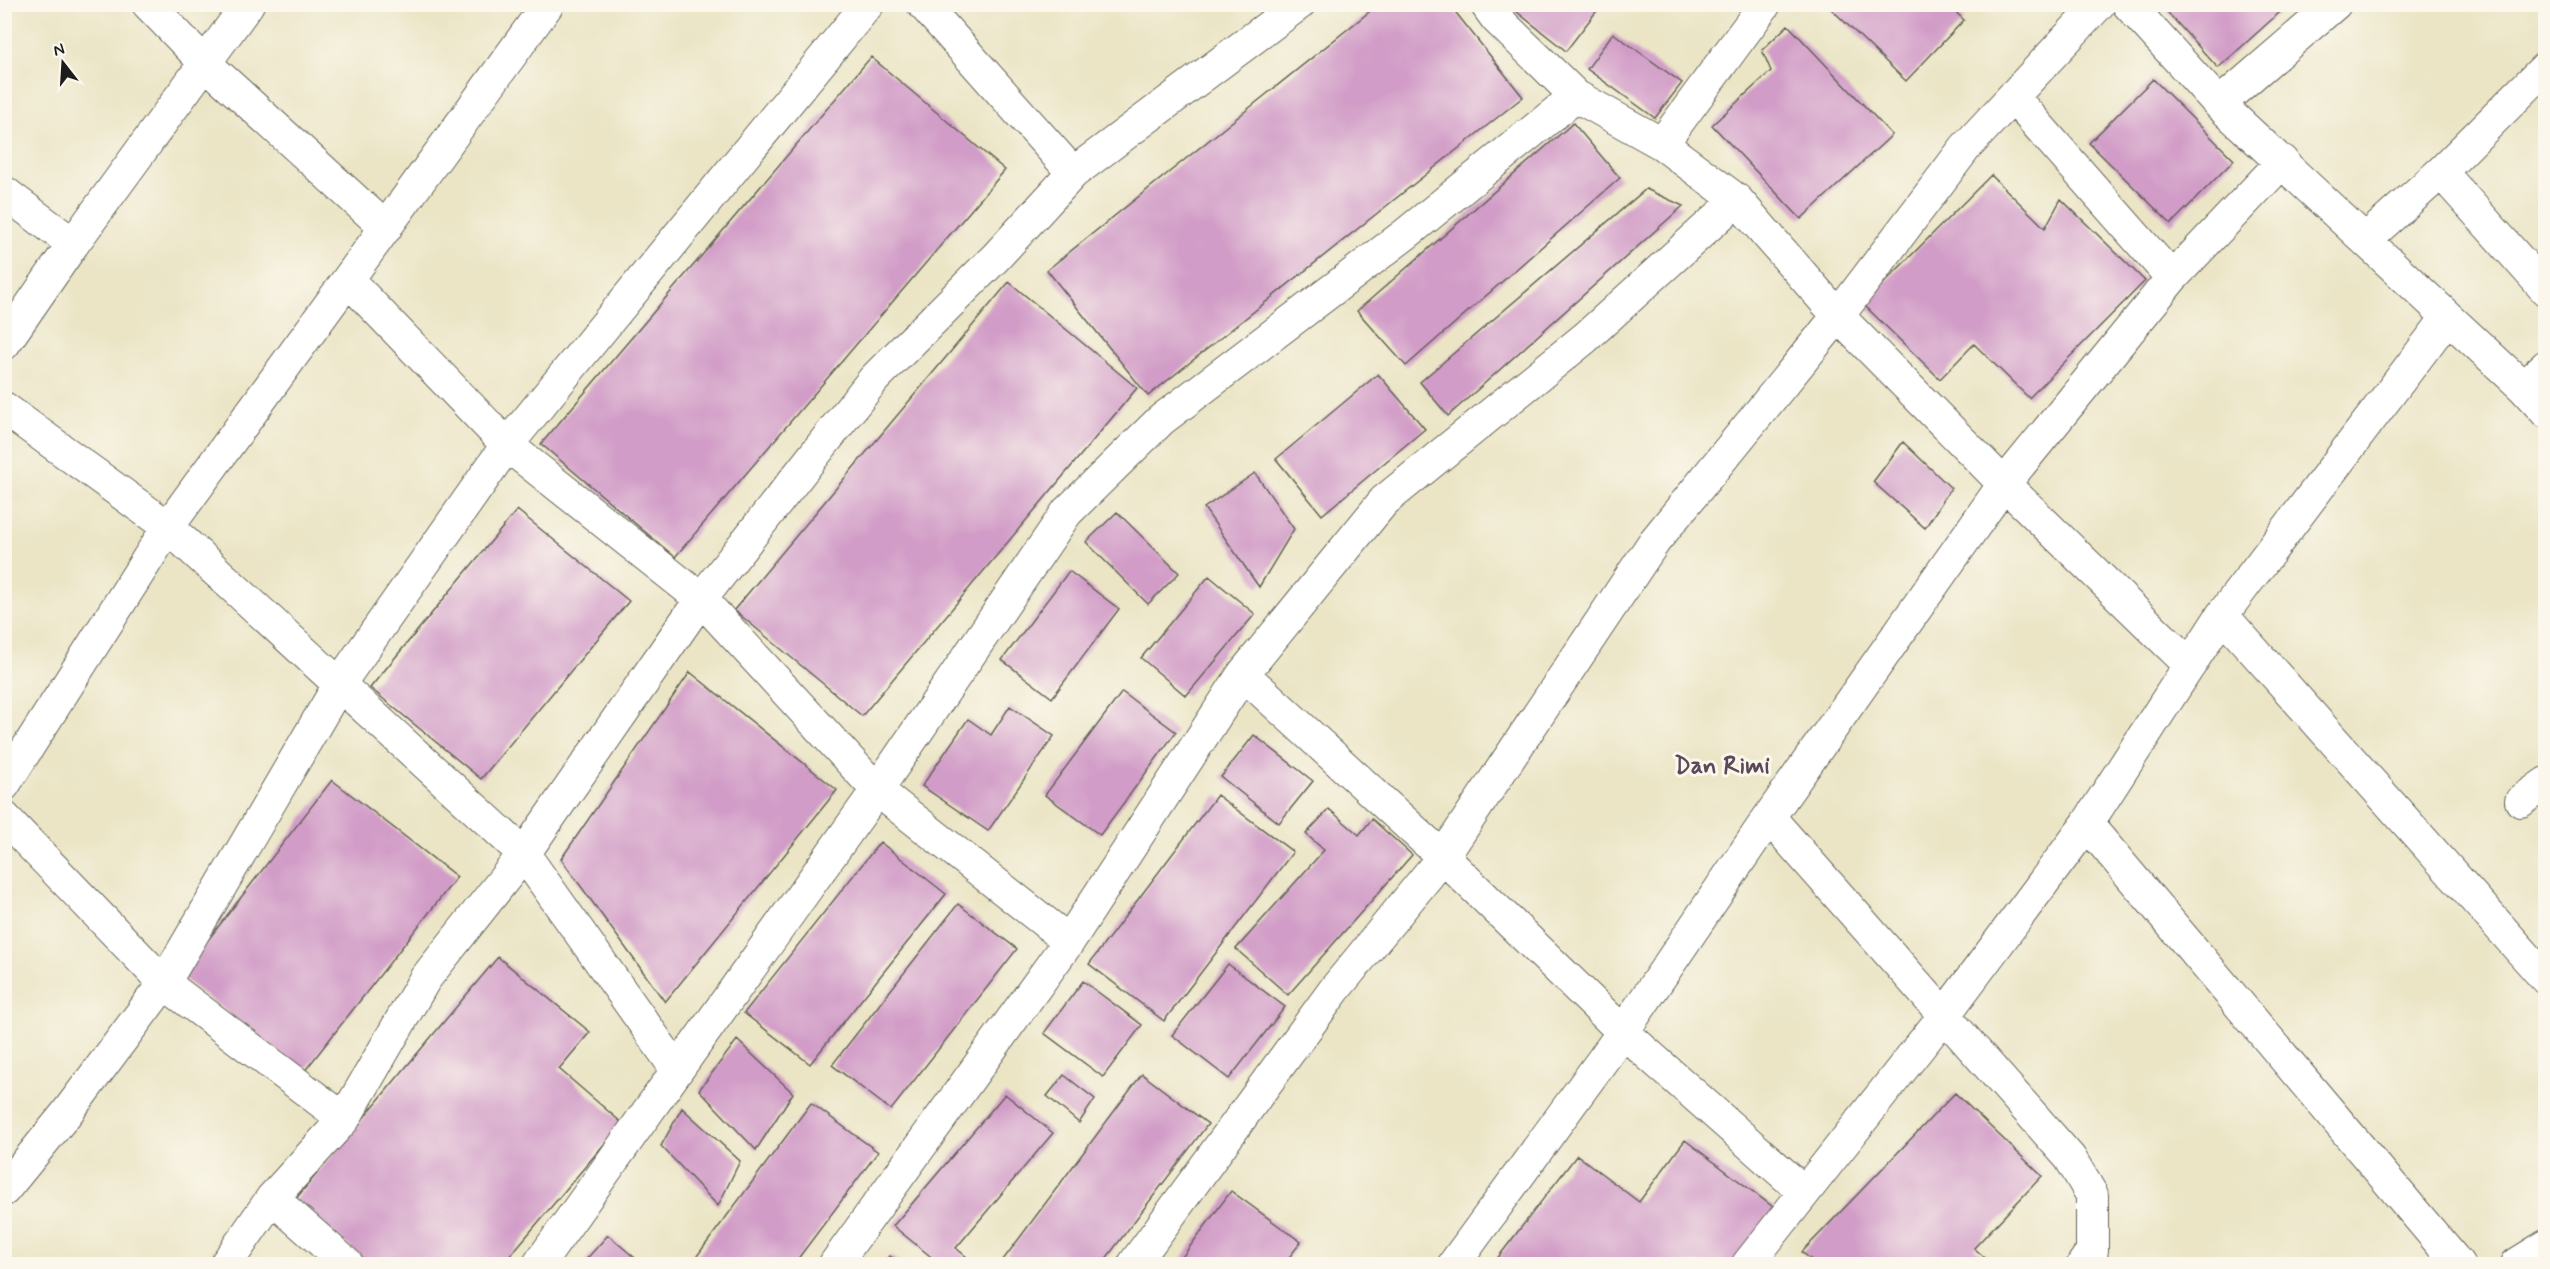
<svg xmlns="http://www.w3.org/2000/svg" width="2550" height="1269" font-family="Mynerve,sans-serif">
<rect width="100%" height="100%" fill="#fbf7ec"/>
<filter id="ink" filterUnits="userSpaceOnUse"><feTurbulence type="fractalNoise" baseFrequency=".0167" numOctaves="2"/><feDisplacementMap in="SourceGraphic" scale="12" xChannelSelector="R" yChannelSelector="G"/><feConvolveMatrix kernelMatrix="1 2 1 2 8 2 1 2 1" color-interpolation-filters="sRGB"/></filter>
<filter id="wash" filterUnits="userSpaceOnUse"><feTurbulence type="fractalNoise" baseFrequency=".008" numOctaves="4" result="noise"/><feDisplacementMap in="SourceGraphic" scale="24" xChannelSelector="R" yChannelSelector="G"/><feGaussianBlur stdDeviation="1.35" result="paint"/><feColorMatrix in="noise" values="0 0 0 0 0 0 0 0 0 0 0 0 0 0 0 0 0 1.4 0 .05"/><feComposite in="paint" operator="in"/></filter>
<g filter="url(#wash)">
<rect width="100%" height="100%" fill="#ebe5c6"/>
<g id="blocks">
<!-- building -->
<path fill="#d19cc7" d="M1379 4H1449L1523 97 1148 396 1047 270Z
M1507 4H1602L1566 51Z
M1826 4H1947L1964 20 1906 81Z
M2160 4H2289L2218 68Z
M1788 25 1892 135 1801 219 1712 125 1771 71 1762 50Z
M1613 33 1682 83 1655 118 1587 69Z
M871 57 1005 170 675 557 541 444Z
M2153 79 2234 160 2171 224 2089 143Z
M1573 123 1620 178 1406 366 1357 311Z
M1991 175 2045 228 2061 199 2145 281 2029 398 1974 344 1940 379 1863 304Z
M1646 189 1683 206 1448 416 1420 382Z
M1009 282 1137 388 862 716 734 610Z
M1378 374 1425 429 1322 515 1276 459Z
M1903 442 1951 488 1925 528 1873 482Z
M1255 473 1294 529 1259 587 1204 508Z
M517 510 629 601 481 779 370 688Z
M1117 512 1179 573 1148 604 1086 542Z
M1069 571 1119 609 1052 698 1002 660Z
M1209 576 1255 614 1186 696 1141 658Z
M690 672 837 790 665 1002 561 859Z
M1122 692 1176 732 1100 835 1045 795Z
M1010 706 1054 736 988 831 922 786 968 719 991 735Z
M1254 735 1313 781 1279 823 1221 777Z
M332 780 457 877 304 1072 180 976Z
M1217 795 1293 852 1164 1021 1089 964Z
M1329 809 1359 835 1372 819 1412 855 1288 995 1236 949 1324 850 1306 834Z
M880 842 946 894 810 1064 744 1013Z
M958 904 1017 949 891 1110 832 1065Z
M498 957 590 1032 559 1069 622 1123 503 1264H370L294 1201Z
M1228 964 1285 1007 1229 1079 1172 1035Z
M1083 981 1142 1025 1103 1077 1044 1033Z
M737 1040 793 1093 756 1150 699 1090Z
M1142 1074 1208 1124 1102 1264H1000Z
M1064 1075 1095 1099 1079 1123 1047 1096Z
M1955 1093 2042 1176 1974 1248 1992 1264H1816L1802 1252Z
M1005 1094 1053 1133 956 1248 975 1264H940L893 1226Z
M811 1103 878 1152 794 1264H691Z
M682 1108 740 1161 718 1206 661 1146Z
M1685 1140 1777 1210 1735 1264H1493L1577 1155 1639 1202Z
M1231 1191 1301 1242 1284 1264H1177Z
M608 1235 642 1264H582Z
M890 1256 902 1264H884Z"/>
</g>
</g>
<g filter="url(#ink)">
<use href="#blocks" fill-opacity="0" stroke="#646258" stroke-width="1.5"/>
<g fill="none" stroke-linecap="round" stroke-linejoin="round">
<!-- minor casing -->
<g stroke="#646258" stroke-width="34">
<path id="minor" d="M148 4 205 63 386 228
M923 4 1073 173
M1486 4 1496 18 1576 96 1662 144 1737 200 1838 316 2004 484 2190 665
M2128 4 2219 104 2523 387 2546 412
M2013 97 2172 278
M2219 104 2335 4
M1662 144 1765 4
M2441 172 2546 290
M4 192 73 244
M2365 240 2441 172 2546 67
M348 280 507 445 701 599 877 790 1069 941
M4 344 73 244 248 4
M2523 387 2546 366
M4 408 168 527 524 854 677 1070
M2222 615 2546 979
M1243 674 1443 857 1623 1032 1803 1191
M4 785 168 527 548 4
M2521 801 2546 783
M4 817 164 983 344 1119
M1769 817 2070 1158 2092 1195V1251L2083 1264
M2087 824 2458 1264
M4 1190 66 1114 164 983 340 683 507 445 868 4
M272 1198 347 1264
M226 1264 272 1198 344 1119 425 979 524 854 701 599 874 379 996 257 1073 173 1299 4
M539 1264 877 790 1067 512 1161 420 1407 233 1576 96
M835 1264 1069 941 1243 674 1384 501 1585 338 1737 200
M1134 1264 1335 989 1443 857 1654 542 1838 316 1965 148 2099 4
M1454 1264 1623 1032 1769 817 2004 484 2172 278 2283 161
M1748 1264 1943 1017 2087 824 2222 615 2447 318
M2517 1264 2546 1246"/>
</g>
<!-- minor -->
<use href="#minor" stroke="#fff" stroke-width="32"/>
</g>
</g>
<g text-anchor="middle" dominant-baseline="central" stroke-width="6" stroke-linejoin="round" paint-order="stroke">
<!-- district labels -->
<g font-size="24" font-weight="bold" fill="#5b4958" stroke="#fbf7ec">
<text x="1722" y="766">Dan Rimi</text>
</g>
</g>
<!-- margin -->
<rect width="2550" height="1269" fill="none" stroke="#fbf7ec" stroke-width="24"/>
<!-- north arrow -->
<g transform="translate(63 63) rotate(343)" stroke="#fbf7ec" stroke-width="4.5" paint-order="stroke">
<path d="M0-4.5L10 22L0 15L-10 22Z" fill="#1c1c1c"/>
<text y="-9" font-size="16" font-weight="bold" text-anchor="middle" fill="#1c1c1c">N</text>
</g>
</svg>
